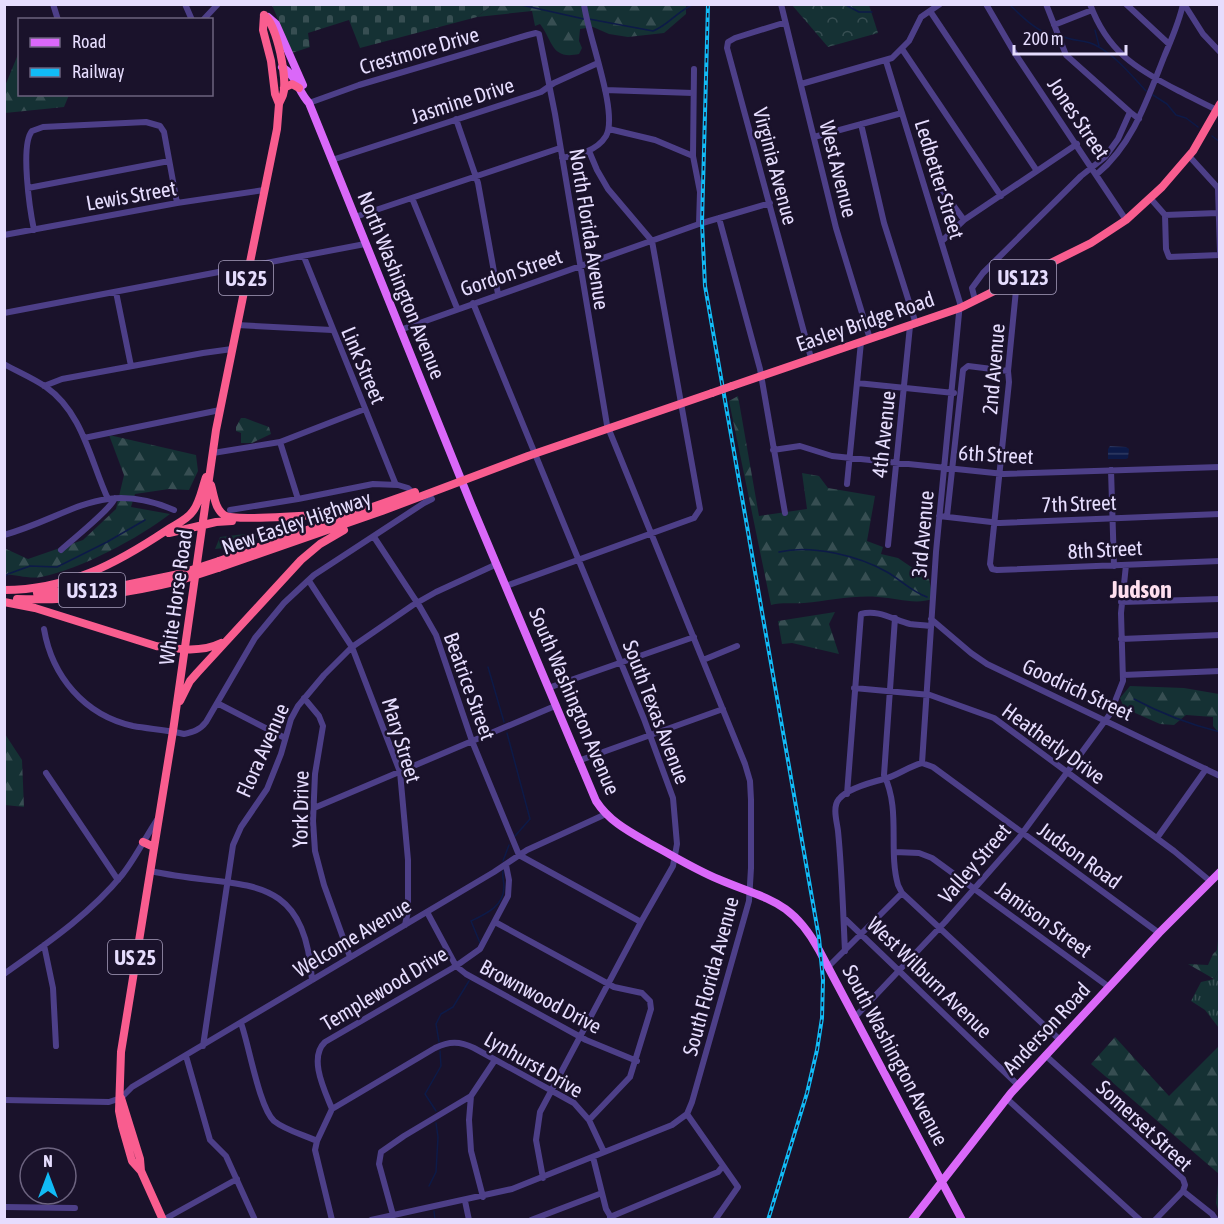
<svg xmlns="http://www.w3.org/2000/svg" width="1224" height="1224" font-family="'Asap Condensed',sans-serif">
<defs>
<pattern id="grass-tufts" width="24" height="20" patternUnits="userSpaceOnUse" patternTransform="scale(1.5)"><rect width="24" height="20" fill="#153134"/><path d="M3 7l-1-3M5 7V3M7 7l1-3M15 17l-1-3M17 17v-4M19 17l1-3" fill="none" stroke="#374e52"/></pattern>
<pattern id="forest-firs" width="22" height="20" patternUnits="userSpaceOnUse" patternTransform="scale(1.5)"><rect width="22" height="20" fill="#153134"/><path d="M5 1l3.5 6h-7zM16 11l3.5 6h-7z" fill="#374e52"/></pattern>
<pattern id="cemetery-stones" width="16" height="16" patternUnits="userSpaceOnUse" patternTransform="scale(1.5)"><rect width="16" height="16" fill="#153134"/><path d="M2 7V4a2 2 0 0 1 4 0v3zM10 15v-3a2 2 0 0 1 4 0v3z" fill="#374e52"/></pattern>
<pattern id="park-crowns" width="20" height="18" patternUnits="userSpaceOnUse" patternTransform="scale(1.5)"><rect width="20" height="18" fill="#153134"/><path d="M2 6a3 3 0 1 1 6 0M12 15a3 3 0 1 1 6 0" fill="none" stroke="#374e52"/></pattern>
<pattern id="water-rules" width="6" height="5" patternUnits="userSpaceOnUse" patternTransform="scale(1.5)"><rect width="6" height="5" fill="#0d1a48"/><path d="M0 2.5h6" fill="none" stroke="#303b63"/></pattern>
</defs>
<rect width="100%" height="100%" fill="#1a122b"/>
<!-- grass -->
<path fill="url(#grass-tufts)" d="M1219 969V1028L1205 1010 1191 1001 1201 982 1214 979Z"/>
<!-- forest -->
<path fill="url(#forest-firs)" d="M492 5H686V14L664 33 628 37 609 34 593 27 580 29 579 41 582 48 579 54C551 60 553 41 540 24L535 26 532 11 477 17Z
M19 52 20 94 69 95 64 107 5 113V121V86Z
M738 396 759 516 807 509 802 473 819 476 828 488 875 496 867 541 883 547 881 554 898 558 929 579 933 599C914 605 898 598 878 597 853 595 829 601 804 603 792 604 783 602 771 605L729 401Z
M241 418H245L269 427 271 434 252 443H241V433L236 431V427Z
M109 435 196 455 198 471 189 490 169 489 135 494 131 507 170 514C139 538 81 569 41 577 30 579 16 575 5 574L4 548 28 559 83 540 116 509 124 475Z
M281 530 233 547 215 549 220 537Z
M835 612 829 624 839 654 792 643 782 644 778 621Z
M1130 686 1184 688 1219 694V733L1213 726V717L1186 715 1174 725 1160 724 1124 708 1120 698Z
M5 734 22 760 24 807 5 805Z
M1219 929V969L1214 979 1188 964 1208 965 1213 954 1217 950Z
M1115 1037 1169 1096 1219 1046V1213L1216 1203 1219 1174 1091 1064Z"/>
<!-- cemetery -->
<path fill="url(#cemetery-stones)" d="M272 5H492L477 17 360 48 349 20 308 33 310 47 292 53Z"/>
<!-- park -->
<path fill="url(#park-crowns)" d="M792 5H869L878 33 828 47Z"/>
<!-- water -->
<path fill="url(#water-rules)" d="M1110 446 1126 447 1129 449 1128 458 1126 459H1108V449Z"/>
<g fill="none" stroke-linecap="round" stroke-linejoin="round">
<!-- stream -->
<path stroke="#0d1a48" stroke-width="1.5" d="M517 4 584 19
M844 4 859 12H872
M1009 4C1020 15 1042 37 1057 35
M589 19 653 31C669 25 679 9 695 4
M1095 30 1099 46
M1062 36C1073 42 1086 39 1097 46 1116 56 1132 76 1146 91
M1153 95 1167 104 1176 115 1186 118 1198 127
M1212 136 1220 142
M779 552C811 544 859 556 887 572 901 580 912 592 927 597
M4 577 8 574 30 566 57 567 107 542 145 520
M488 667 504 722
M1134 699C1162 714 1188 724 1220 732
M507 733 530 819 515 836
M503 861 509 845
M480 943 471 921C486 914 504 906 504 887 504 881 502 877 503 871
M439 1042 436 1024 441 1014 453 1007 469 981
M436 1111 425 1094 441 1066 440 1051
M429 1186 436 1172 438 1137 436 1123
M434 1211 435 1220"/>
<!-- minor -->
<path stroke="#4d3f88" stroke-width="6" d="M53 4 58 20
M185 4 192 20
M781 4 836 228 870 339
M986 4 1014 52 1126 220
M1046 4 1066 55 1130 112
M1090 4C1107 51 1136 69 1179 91 1191 97 1204 104 1217 110
M1126 4 1169 44
M1184 4 1203 34 1220 52
M930 11 1037 171
M203 20 218 4
M786 24H780L735 38 728 42 727 48 811 358
M1054 25 1092 10
M902 49 1001 196
M886 61 960 303 936 552 922 763
M801 84 892 58 909 41 921 17 940 4
M605 90 693 93
M309 103 359 85 528 35 536 33 539 34 555 114 607 425 745 764 750 781 751 800V868L749 901 692 1102 687 1114 672 1125 512 1189 371 1220
M456 119 478 183 498 294
M861 124 884 223 916 324
M609 129 655 140 693 156 700 192 699 224
M814 137 902 113
M693 156 694 69
M1189 156 1219 189
M562 158C578 155 597 151 606 136 619 113 587 33 584 4
M332 160 541 92 554 83 598 63
M930 163 940 187 964 220
M1097 174C1133 144 1147 100 1164 57 1171 40 1179 23 1183 4
M28 188 169 161
M1218 189 1220 252
M412 198 457 308
M1151 199 1165 215 1218 213
M1165 215 1166 249 1169 257 1220 255
M355 217 560 148
M719 218 760 369 785 513
M34 230C30 211 20 145 32 131L43 127 146 122 160 126 164 132 177 203
M4 235 177 203 264 190
M942 241 964 220 1077 144
M304 257 396 485
M1017 280 1008 371 1009 382 990 564 992 569 997 570 1220 561
M116 292 131 366
M975 300 972 288 983 273 1081 176 1105 157 1118 139 1130 112 1139 119
M473 303 644 719 673 798 677 844 673 866 641 922 540 1112 536 1140 543 1178
M4 313 365 244
M237 325 332 330
M400 330 699 224 770 203
M4 364C18 372 33 378 46 387 83 413 90 460 108 499
M857 383 954 393
M44 386 62 379 203 353 232 349
M84 438 220 410
M280 442 298 499
M773 450 800 446 832 456 1004 474 1220 467
M213 453 280 442 365 409
M1111 470 1114 566
M847 484 861 342
M230 510 298 499 373 484 398 485 408 488 413 493
M939 516 1000 523 1220 514
M947 516 963 370 968 366 1008 371
M4 535C71 516 101 479 174 510
M374 537 420 607 436 635 472 741 519 855 641 922
M888 545 910 326
M61 550C72 540 111 509 115 498
M309 581 352 647 400 772 408 860V911L405 925
M506 586 694 518 700 509 652 241 608 189 597 170 589 151
M1121 602 1220 599
M895 618 884 775C901 810 888 850 898 885L902 893 1060 1040
M931 619 971 653 987 664 1220 776
M44 629C52 676 84 715 133 726 150 729 167 730 184 734 193 732 200 730 206 722L255 638 284 603 314 575 424 503 432 499
M1121 639 1220 635
M703 660 737 646
M1123 675 1220 671
M548 688 694 637
M854 688 930 695 994 718 1174 851 1210 881
M304 698 319 716 323 726 315 774 313 821 315 851 324 885 350 957
M217 703 285 738
M578 761 723 709
M922 763 933 767 1159 933
M46 773 118 880
M847 794 861 614C878 609 894 620 910 624 917 625 924 625 930 626
M314 808 555 706
M1157 838 1206 769
M895 852 919 853 932 858 1109 987
M151 871C237 891 304 864 312 980
M427 912 456 966 466 974 586 1040 637 1061
M844 918 1018 1085
M495 922 614 987 642 993 650 1001 651 1009 630 1077 589 1120
M44 945 53 988 56 1046
M845 951C843 911 842 871 838 831 837 822 832 807 839 799 847 789 872 782 884 779 897 776 909 766 922 763
M828 967 902 893
M4 974C46 944 89 915 122 875 135 859 145 838 157 820
M855 1017 945 922 1018 839 1110 714 1123 681 1121 613 1126 565
M241 1023C249 1045 259 1107 274 1121 285 1130 304 1135 317 1141
M203 1046 233 845 241 827 267 789 281 754 291 719 298 706 324 675 352 647 413 605 436 592 497 564
M1045 1055 1183 1179 1185 1185 1183 1191
M186 1056 210 1140 226 1156 255 1220
M1006 1098 1140 1220
M4 1100 109 1102 121 1098 132 1087 494 872 527 850 606 814
M332 1109 435 1048C449 1041 460 1041 474 1048L574 1103 589 1120 604 1152
M687 1114 738 1187 715 1220
M593 1157 606 1209 612 1219
M1183 1191 1212 1214 1216 1220
M483 1197 471 1151 469 1120 471 1096 495 1060
M465 1201 469 1220
M4 1207 75 1208
M393 1215 379 1164 381 1152 404 1136 471 1096
M610 1217 718 1172 723 1166
M163 1220 237 1179
M332 1220 315 1150 317 1141 332 1109C325 1091 308 1058 325 1042L456 966 480 949 508 896 509 880 506 865
M531 1220 602 1193
M1155 1220 1183 1191"/>
<!-- major -->
<path stroke="#da68f9" stroke-width="8" d="M268 17 276 24 303 85
M282 67C298 77 297 90 309 103L471 504 596 801C609 821 628 831 649 843 672 855 694 869 718 879 767 900 791 899 819 950L962 1220
M912 1220 1011 1093 1159 933 1220 872"/>
<!-- highway -->
<path stroke="#f95d8f" stroke-width="8" d="M264 15C277 24 288 80 283 95 282 98 280 101 279 104
M284 88 292 84 299 88
M732 386 960 308 1091 243 1126 220 1162 187 1193 151 1220 104
M211 485C214 495 215 509 224 515 233 522 334 514 351 511
M169 533 216 522 232 521
M219 561 415 492
M218 568 382 511 528 456 712 393
M4 590C67 590 116 564 167 530 176 524 187 520 193 511 200 502 202 488 206 477
M37 593 111 588 179 574
M17 599C72 601 125 594 178 581
M4 602 35 608 156 646C177 649 201 653 221 643
M180 701 190 681 197 673 301 560 320 544 344 530
M143 842 154 847
M121 1098 140 1159 141 1171
M163 1220 141 1171 132 1161 122 1126 119 1111 121 1052 173 731 216 430 277 129 279 104 275 94 271 61 263 30 264 15"/>
<!-- rail casing -->
<g stroke="#11bbf6" stroke-width="4">
<path id="rail" d="M708 4 702 223 705 286 819 938 823 980 822 1018 817 1050 807 1093 768 1220"/>
</g>
<!-- rail -->
<use href="#rail" stroke="#1a122b" stroke-width="1.5" stroke-dasharray="4.5" stroke-linecap="butt"/>
<!-- highway-bridge -->
<path stroke="#f95d8f" stroke-width="8" d="M712 393 732 386
M179 574 219 561
M178 581 218 568"/>
</g>
<g text-anchor="middle" dominant-baseline="central" stroke-width="5" stroke-linejoin="round" paint-order="stroke">
<!-- shield labels -->
<g fill="#1a122b" stroke="#a9a0bf" stroke-width="1.5">
<rect x="990" y="260" width="66" height="34" rx="4.5"/>
<rect x="219" y="261" width="54" height="34" rx="4.5"/>
<rect x="59" y="573" width="66" height="34" rx="4.5"/>
<rect x="108" y="940" width="54" height="34" rx="4.5"/>
</g>
<g font-size="20" font-weight="bold" fill="#e6ddfe">
<text x="1023" y="277">US 123</text>
<text x="246" y="278">US 25</text>
<text x="92" y="590">US 123</text>
<text x="135" y="957">US 25</text>
</g>
<!-- street labels -->
<g font-size="21" fill="#e6ddfe" stroke="#1a122b">
<text transform="translate(419 50) rotate(-16)">Crestmore Drive</text>
<text transform="translate(462 100) rotate(-18)">Jasmine Drive</text>
<text transform="translate(1079 118) rotate(56)">Jones Street</text>
<text transform="translate(776 166) rotate(75)">Virginia Avenue</text>
<text transform="translate(839 169) rotate(76)">West Avenue</text>
<text transform="translate(940 179) rotate(73)">Ledbetter Street</text>
<text transform="translate(131 195) rotate(-10)">Lewis Street</text>
<text transform="translate(590 229) rotate(81)">North Florida Avenue</text>
<text transform="translate(511 272) rotate(-19)">Gordon Street</text>
<text transform="translate(402 285) rotate(68)">North Washington Avenue</text>
<text transform="translate(865 321) rotate(-19)">Easley Bridge Road</text>
<text transform="translate(364 365) rotate(67)">Link Street</text>
<text transform="translate(993 369) rotate(-85)">2nd Avenue</text>
<text transform="translate(883 434) rotate(-84)">4th Avenue</text>
<text transform="translate(996 454) rotate(3)">6th Street</text>
<text transform="translate(1079 503) rotate(-2)">7th Street</text>
<text transform="translate(296 522) rotate(-19)">New Easley Highway</text>
<text transform="translate(922 534) rotate(-85)">3rd Avenue</text>
<text transform="translate(1105 549) rotate(-3)">8th Street</text>
<text transform="translate(175 597) rotate(-82)">White Horse Road</text>
<text transform="translate(470 686) rotate(70)">Beatrice Street</text>
<text transform="translate(1078 689) rotate(25)">Goodrich Street</text>
<text transform="translate(575 701) rotate(67)">South Washington Avenue</text>
<text transform="translate(657 712) rotate(69)">South Texas Avenue</text>
<text transform="translate(402 740) rotate(73)">Mary Street</text>
<text transform="translate(1054 743) rotate(36)">Heatherly Drive</text>
<text transform="translate(262 750) rotate(-66)">Flora Avenue</text>
<text transform="translate(300 809) rotate(-89)">York Drive</text>
<text transform="translate(1080 855) rotate(36)">Judson Road</text>
<text transform="translate(974 863) rotate(-49)">Valley Street</text>
<text transform="translate(1044 919) rotate(36)">Jamison Street</text>
<text transform="translate(352 937) rotate(-31)">Welcome Avenue</text>
<text transform="translate(710 976) rotate(-75)">South Florida Avenue</text>
<text transform="translate(930 977) rotate(44)">West Wilburn Avenue</text>
<text transform="translate(384 988) rotate(-31)">Templewood Drive</text>
<text transform="translate(541 996) rotate(28)">Brownwood Drive</text>
<text transform="translate(1046 1028) rotate(-47)">Anderson Road</text>
<text transform="translate(896 1055) rotate(62)">South Washington Avenue</text>
<text transform="translate(534 1064) rotate(30)">Lynhurst Drive</text>
<text transform="translate(1145 1125) rotate(43)">Somerset Street</text>
</g>
<!-- quarter labels -->
<g font-size="24" font-weight="bold" fill="#fedfee" stroke="#1a122b">
<text x="1141" y="589">Judson</text>
</g>
</g>
<!-- border -->
<rect width="1224" height="1224" fill="none" stroke="#e6ddfe" stroke-width="12"/>
<!-- legend -->
<rect x="18" y="18" width="195" height="78" fill="#1a122b" stroke="#6c637f" stroke-width="1.5"/>
<rect x="30" y="38" width="30" height="9" fill="#da68f9" stroke="#6c637f" stroke-width="1.5"/>
<text x="72" y="48" font-size="18" fill="#e6ddfe">Road</text>
<rect x="30" y="68" width="30" height="9" fill="#11bbf6" stroke="#6c637f" stroke-width="1.5"/>
<text x="72" y="78" font-size="18" fill="#e6ddfe">Railway</text>
<!-- north arrow -->
<g transform="translate(48 1176)"><circle r="28" fill="#1a122b" stroke="#6c637f" stroke-width="1.5"/>
<path d="M0-4.5L10 22L0 15L-10 22Z" fill="#11bbf6"/>
<text y="-9" font-size="16" font-weight="bold" text-anchor="middle" fill="#e6ddfe">N</text>
</g>
<!-- scale -->
<path d="M1014 45v9h112v-9" fill="none" stroke="#e6ddfe" stroke-width="3"/>
<text x="1023" y="45" font-size="18" fill="#e6ddfe" stroke="#1a122b" stroke-width="4.5" paint-order="stroke">200 m</text>
</svg>
